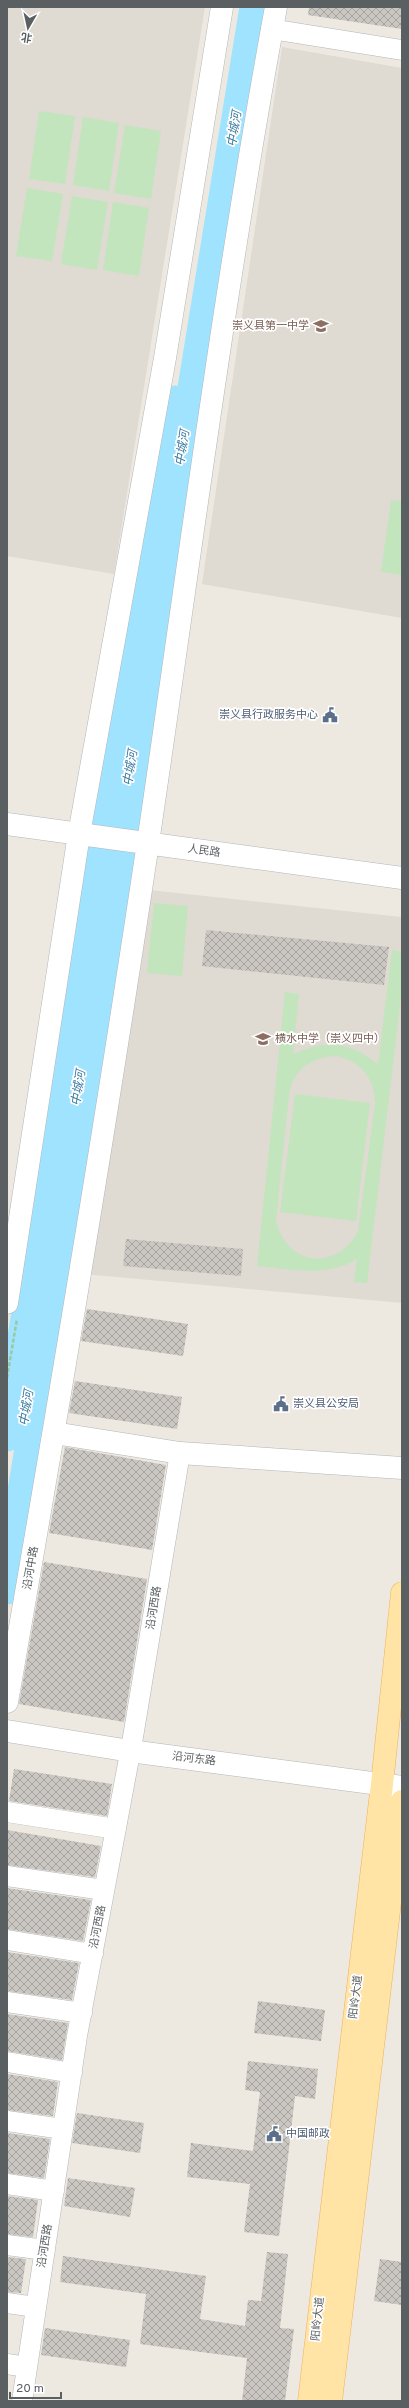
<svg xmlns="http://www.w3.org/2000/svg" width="409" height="2408" font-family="Overpass,'Noto Sans SC',sans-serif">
<defs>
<pattern id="building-cross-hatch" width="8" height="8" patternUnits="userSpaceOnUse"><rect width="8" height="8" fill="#cac6c1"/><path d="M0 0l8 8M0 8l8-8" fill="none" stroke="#a7a4a0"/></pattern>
</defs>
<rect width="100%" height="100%" fill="#ede9e1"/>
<!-- education -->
<path fill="#dfdad2" d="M7 7H205L114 574 7 556Z
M282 47 402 68V618L202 584Z
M149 890 402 917V1303L83 1274Z"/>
<!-- park -->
<path fill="#c3e5bd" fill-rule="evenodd" d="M39 111 75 116 65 184 29 179Z
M83 117 119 123 109 191 73 185Z
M125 125 161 131 151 199 114 193Z
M27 188 63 194 52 261 16 256Z
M72 196 108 202 97 270 61 264Z
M113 202 149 208 139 276 103 270Z
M391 500 402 501V575L381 572Z
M154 903 188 906 182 976 147 973Z
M392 950 402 952V989L367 1283 354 1282 357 1259C326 1278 291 1269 257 1266L285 992 299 994 293 1054C327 1039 349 1041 378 1064ZM336 1056C360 1061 375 1078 375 1103L358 1231C337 1272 287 1266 276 1221L289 1095C293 1070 311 1057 336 1056Z
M295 1094 370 1103 356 1221 280 1212Z"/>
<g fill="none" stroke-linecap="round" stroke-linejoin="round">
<!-- river -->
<path stroke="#a0e3ff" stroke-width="31" d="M186 431 255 7
M7 1436 175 401
M7 1589 200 409"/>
</g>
<!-- building -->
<path fill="url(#building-cross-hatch)" d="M309 7H402V29L308 15Z
M206 930 389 947 384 985 202 966Z
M126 1239 243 1249 241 1276 123 1266Z
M87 1309 188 1324 183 1356 81 1341Z
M75 1381 182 1397 177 1429 69 1413Z
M65 1447 166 1465 152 1550 49 1533Z
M44 1562 147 1579 124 1722 19 1704Z
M14 1769 112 1784 107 1816 9 1801Z
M7 1830 101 1846 95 1877 7 1865Z
M7 1888 91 1900 83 1941 7 1929Z
M7 1952 79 1963 72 2000 7 1991Z
M258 2001 325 2010 321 2041 254 2033Z
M7 2014 68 2023 62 2060 7 2051Z
M248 2061 318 2069 315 2099 295 2096 279 2236 244 2232 250 2184 187 2177 191 2143 253 2151 260 2092 245 2090Z
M7 2074 58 2082 53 2116 7 2110Z
M77 2113 144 2123 140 2153 72 2143Z
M7 2133 50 2139 44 2178 7 2173Z
M68 2178 135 2188 130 2217 64 2206Z
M7 2196 38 2200 33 2237 7 2234Z
M267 2252 288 2254 280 2328 294 2329 285 2401H242L247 2358 140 2344 146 2294 60 2282 63 2256 206 2276 200 2319 245 2326 248 2300 261 2301Z
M7 2257 26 2259 21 2293 7 2292Z
M380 2259 402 2262V2305L374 2301Z
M45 2328 130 2340 126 2367 41 2355Z"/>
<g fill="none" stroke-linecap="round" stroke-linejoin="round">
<!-- minor casing -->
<g stroke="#b2b6b9" stroke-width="21">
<path id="minor" d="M271 29 402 50
M7 1812 116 1829
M7 1876 104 1890
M7 1940 93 1954
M7 2002 82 2013
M7 2062 72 2073
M7 2121 63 2129
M7 2184 54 2191
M7 2245 45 2250
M7 2303 36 2307
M7 2364 27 2367
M22 2401 77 2036 133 1737 180 1453"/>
</g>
<!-- tertiary casing -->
<g stroke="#b2b6b9" stroke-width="23">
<path id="tertiary" d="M7 824 402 878
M7 1303 79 834 165 358 222 7
M54 1433 180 1453 402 1468
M7 1702C57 1416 105 1130 148 843 189 564 225 284 276 7
M7 1731 130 1751 402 1787"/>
</g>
<!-- primary casing -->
<g stroke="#f1b057" stroke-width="23">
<path id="primary" d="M309 2401 382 1784 402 1593
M331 2401 402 1801"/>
</g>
<!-- path -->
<path stroke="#98c99f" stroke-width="2.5" stroke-dasharray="4 2" stroke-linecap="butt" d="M7 1378 17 1319"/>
<!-- minor -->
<use href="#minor" stroke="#fff" stroke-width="20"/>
<!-- tertiary -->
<use href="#tertiary" stroke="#fff" stroke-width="22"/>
<!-- primary -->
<use href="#primary" stroke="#ffe4a5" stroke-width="22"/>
</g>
<!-- icons -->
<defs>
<g id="school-bare" transform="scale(1.2)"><path d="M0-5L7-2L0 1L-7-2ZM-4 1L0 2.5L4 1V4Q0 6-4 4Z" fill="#8d6e63" stroke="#fff" stroke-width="2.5" paint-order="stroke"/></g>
<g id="civic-bare" transform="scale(1.2)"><path d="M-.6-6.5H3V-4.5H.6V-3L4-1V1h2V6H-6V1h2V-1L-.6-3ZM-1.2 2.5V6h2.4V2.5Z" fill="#5c6f8a" stroke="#fff" stroke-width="2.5" paint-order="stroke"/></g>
</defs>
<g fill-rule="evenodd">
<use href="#school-bare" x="321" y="326"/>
<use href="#civic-bare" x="330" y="715"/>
<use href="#school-bare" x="263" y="1039"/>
<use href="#civic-bare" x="281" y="1404"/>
<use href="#civic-bare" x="274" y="2134"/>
</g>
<g text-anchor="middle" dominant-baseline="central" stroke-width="3.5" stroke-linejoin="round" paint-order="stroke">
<!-- education labels -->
<g font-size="11" fill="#785e54" stroke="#fff" text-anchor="end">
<text x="309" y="326">崇义县第一中学</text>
<text x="275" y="1039" text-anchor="start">横水中学（崇义四中）</text>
</g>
<!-- service labels -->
<g font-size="11" fill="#4e5e75" stroke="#fff" text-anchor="start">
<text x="318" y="715" text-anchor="end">崇义县行政服务中心</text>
<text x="293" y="1404">崇义县公安局</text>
<text x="286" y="2134">中国邮政</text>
</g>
<!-- street labels -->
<g font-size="11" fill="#5a5f62" stroke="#fff">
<text transform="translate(204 851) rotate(8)">人民路</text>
<text transform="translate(31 1568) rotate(-80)">沿河中路</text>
<text transform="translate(154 1608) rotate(-81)">沿河西路</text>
<text transform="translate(194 1759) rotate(7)">沿河东路</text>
<text transform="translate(98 1927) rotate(-79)">沿河西路</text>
<text transform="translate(356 1997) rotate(-83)">阳岭大道</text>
<text transform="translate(45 2246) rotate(-81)">沿河西路</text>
<text transform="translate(318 2319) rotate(-84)">阳岭大道</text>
</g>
<!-- water labels -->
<g font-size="12" font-style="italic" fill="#38789f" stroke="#fff">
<text transform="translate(235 129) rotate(-81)">中城河</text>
<text transform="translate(183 448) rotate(-81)">中城河</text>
<text transform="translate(131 768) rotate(-81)">中城河</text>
<text transform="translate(79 1088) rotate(-81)">中城河</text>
<text transform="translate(27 1408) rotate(-81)">中城河</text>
</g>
</g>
<!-- border -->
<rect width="409" height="2408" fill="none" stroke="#5a5f62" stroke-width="16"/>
<!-- north arrow -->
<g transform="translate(28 28) rotate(189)" stroke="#ffffff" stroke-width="3" paint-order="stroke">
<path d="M0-3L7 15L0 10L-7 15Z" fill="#5a5f62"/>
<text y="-6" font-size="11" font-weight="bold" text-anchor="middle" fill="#5a5f62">北</text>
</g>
<!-- scale -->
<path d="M10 2392v6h51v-6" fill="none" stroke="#5a5f62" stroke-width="2"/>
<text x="16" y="2392" font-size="12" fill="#5a5f62" stroke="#ffffff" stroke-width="3" paint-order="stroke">20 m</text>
</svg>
